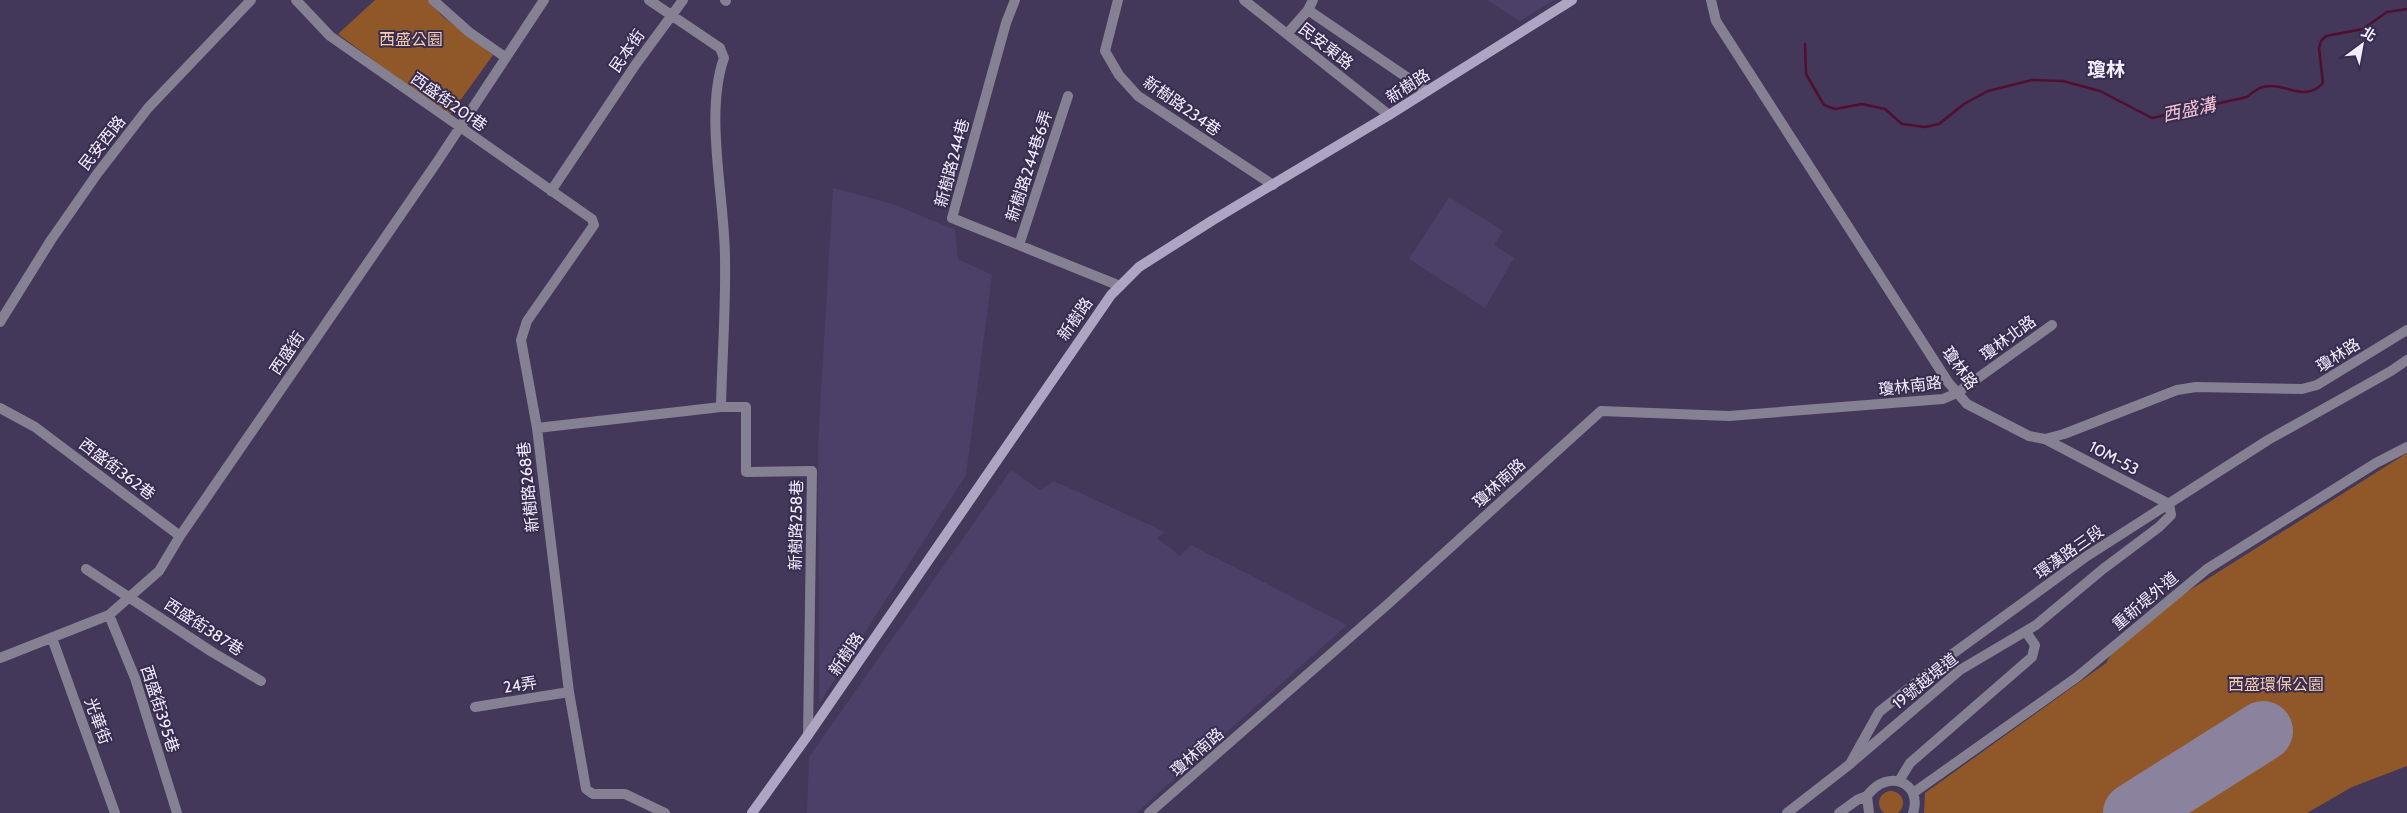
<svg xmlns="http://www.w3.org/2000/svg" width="2407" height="813" font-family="Cabin,'Noto Sans TC',sans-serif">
<rect width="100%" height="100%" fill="#43375a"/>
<!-- built -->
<path fill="#4d4068" d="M1487 0H1554L1520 21Z
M833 188 893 204 955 230 958 259 992 275 966 475 819 704 818 444Z
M1449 197 1503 231 1494 245 1514 258 1485 308 1409 259Z
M1011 470 1040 490 1054 481 1165 532 1157 538 1180 556 1191 545 1347 625 1136 813H807L809 757Z"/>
<!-- green -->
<path fill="#905828" d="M375 0H428L442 16 493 55 449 116 338 34Z
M2407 453V766L2352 787 2307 813H1924L1925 793 2106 663 2125 631Z
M1879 803a12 12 0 1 1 24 0a12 12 0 1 1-24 0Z"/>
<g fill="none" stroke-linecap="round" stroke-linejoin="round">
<!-- stream -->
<path stroke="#520f2d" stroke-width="2.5" d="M1805 44 1806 74 1824 105 1835 109 1862 104 1885 109 1902 124 1925 127 1939 124 1964 104 1988 91 2032 80 2063 81 2100 91 2152 118 2247 97C2251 94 2255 90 2260 88 2284 79 2303 105 2323 83L2319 48 2321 41 2326 36 2363 29 2387 12 2407 9"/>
<!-- runway -->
<path stroke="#8b829e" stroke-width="60" d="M2133 813 2263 731"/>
<!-- minor -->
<path stroke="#858092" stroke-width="10" d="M296 0 330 36 592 219 594 225 527 321 521 340 537 428
M433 0 469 32 505 57
M649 0 720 48 724 58C704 114 725 199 725 259 726 308 722 358 721 407L537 428 569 692 586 789 593 794H625L665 813
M725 0 726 1
M1015 0 1006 23 952 218 1120 286
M1118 0 1105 51 1119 75 1138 96 1273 185
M1244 0 1389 115
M1308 10 1427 91
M1287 34 1308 10 1313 0
M551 191 636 64 683 0
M1019 245 1068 96
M721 407H746V472L812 471 808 735
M0 408 35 427 180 536
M2045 439 2064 434 2177 390 2196 387 2302 389 2317 385 2407 330
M86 569 212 652 261 681
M109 615 135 678 177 813
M52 638 115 813
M0 658 109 615 159 571 180 536 437 162 544 0
M475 707 569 692
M1851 763 1960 670 2036 625 2103 569 2159 527 2171 515 2169 504 2045 439
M1899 781 1910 763 2032 657 2035 645 2026 632
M1149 813 1388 604 1601 411 1729 416 1943 399 1957 393 2052 325"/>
<!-- tertiary -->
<path stroke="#858092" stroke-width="10" d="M1711 0 1716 21 1948 382 1967 404 2029 436 2045 439
M0 322 51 240 97 174 148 108 251 0
M1913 793 2077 677 2207 569 2376 463 2407 447
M1787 813 1850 764 1879 712 1951 655 2087 556 2268 440 2391 371 2407 360
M1839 813 1857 800 1867 796
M1869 813 1867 796C1888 767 1923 783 1913 813"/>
<!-- secondary -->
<path stroke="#ada5c1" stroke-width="10" d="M752 813 808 735 1111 295 1139 267 1213 220 1389 115 1572 0"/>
</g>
<g text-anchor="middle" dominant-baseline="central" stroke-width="4" stroke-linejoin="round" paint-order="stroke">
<!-- park labels -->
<g font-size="16" fill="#f7cdae" stroke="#382d4f">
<text x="411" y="39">西盛公園</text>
<text x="2276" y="684">西盛環保公園</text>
</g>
<!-- street labels -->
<g font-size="16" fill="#f2edff" stroke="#382d4f">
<text transform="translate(1326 46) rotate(38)">民安東路</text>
<text transform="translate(627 51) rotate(-55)">民本街</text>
<text transform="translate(1408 86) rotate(-33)">新樹路</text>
<text transform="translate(449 102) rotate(35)">西盛街201巷</text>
<text transform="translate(1182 106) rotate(35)">新樹路234巷</text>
<text transform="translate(102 143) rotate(-52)">民安西路</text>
<text transform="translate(952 163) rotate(-75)">新樹路244巷</text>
<text transform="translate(1029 166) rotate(-72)">新樹路244巷6弄</text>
<text transform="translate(1075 319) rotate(-55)">新樹路</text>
<text transform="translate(2008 338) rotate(-36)">瓊林北路</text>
<text transform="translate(287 353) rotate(-56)">西盛街</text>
<text transform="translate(2338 355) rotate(-32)">瓊林路</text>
<text transform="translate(1960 368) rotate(54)">瓊林路</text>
<text transform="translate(1910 386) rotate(-7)">瓊林南路</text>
<text transform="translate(2114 458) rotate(28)">10M-53</text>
<text transform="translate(117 469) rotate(37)">西盛街362巷</text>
<text transform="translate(1499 483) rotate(-42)">瓊林南路</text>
<text transform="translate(528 487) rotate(-96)">新樹路268巷</text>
<text transform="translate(796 525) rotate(-89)">新樹路258巷</text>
<text transform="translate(2069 552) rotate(-35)">環漢路三段</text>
<text transform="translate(2145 601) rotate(-40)">重新堤外道</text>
<text transform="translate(204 627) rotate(33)">西盛街387巷</text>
<text transform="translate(846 654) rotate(-56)">新樹路</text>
<text transform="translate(1925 681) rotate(-39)">19號越堤道</text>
<text transform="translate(520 685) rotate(-9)">24弄</text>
<text transform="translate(160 709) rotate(72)">西盛街395巷</text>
<text transform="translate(98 721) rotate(70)">光華街</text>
<text transform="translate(1197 752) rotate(-41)">瓊林南路</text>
</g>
<!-- water labels -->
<g font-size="18" font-style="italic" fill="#f7c3d3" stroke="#382d4f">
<text transform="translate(2189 110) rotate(-12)">西盛溝</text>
</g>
<!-- quarter labels -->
<g font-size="19" font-weight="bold" fill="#f2edff" stroke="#382d4f">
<text x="2106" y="69">瓊林</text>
</g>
</g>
<!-- north arrow -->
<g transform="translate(2362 45) rotate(32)" stroke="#382d4f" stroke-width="4" paint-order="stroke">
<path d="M0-4L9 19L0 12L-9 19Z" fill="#f2edff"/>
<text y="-8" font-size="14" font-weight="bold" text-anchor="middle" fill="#f2edff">北</text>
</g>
</svg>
